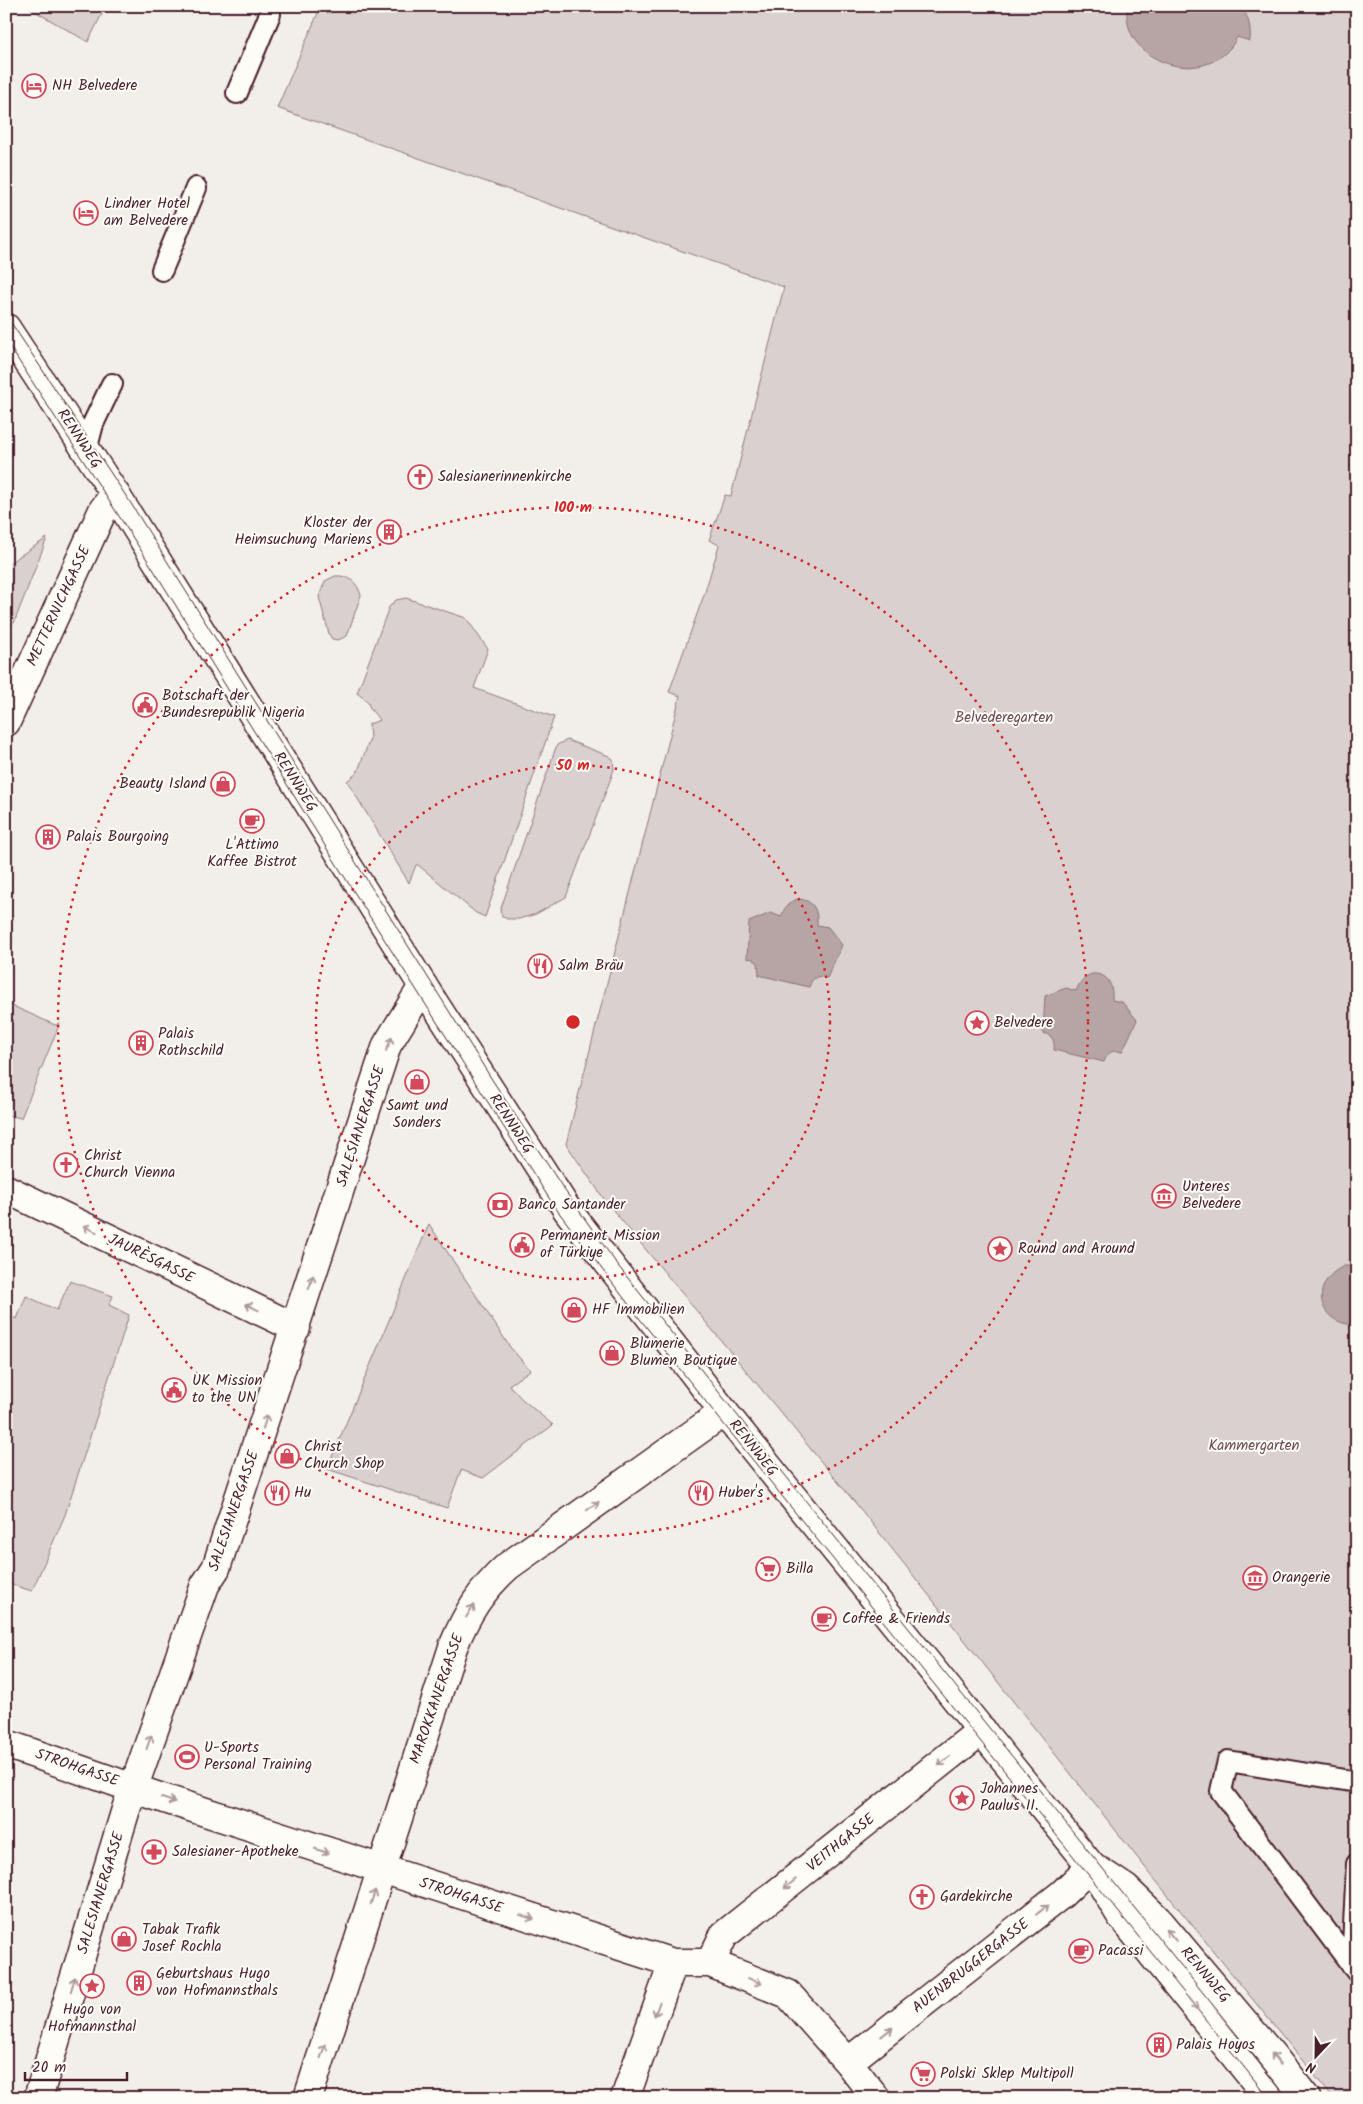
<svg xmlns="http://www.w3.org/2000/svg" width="1363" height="2104" font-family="Kalam,sans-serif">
<rect width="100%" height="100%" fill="#f2efeb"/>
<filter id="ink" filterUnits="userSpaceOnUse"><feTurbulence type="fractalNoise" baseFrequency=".02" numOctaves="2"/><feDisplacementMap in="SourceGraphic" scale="10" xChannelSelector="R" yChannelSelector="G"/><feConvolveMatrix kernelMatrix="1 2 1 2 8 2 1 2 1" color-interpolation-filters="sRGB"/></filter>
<g filter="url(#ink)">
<!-- green -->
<path fill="#d9d0cf" stroke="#92787d" d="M26 6H106L88 42Z
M321 6H1357V2098H1333L1144 1866 862 1511 604 1199 566 1144 680 696 669 692 705 592 719 545 709 540 725 495 731 496 784 287 277 108Z
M47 538 14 623 6 620V565Z
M335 576C349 575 357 582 361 595L347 636 338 640 332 639 329 634 319 597 325 581Z
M406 598 466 618 488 649 474 688 554 717 485 917 476 913 418 865H416L409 883 347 781 357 773 370 739 369 724 380 720 371 710 367 701 357 693 389 607 396 600Z
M567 740 609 756 613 759 614 770 566 897 536 914 519 919H507L502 916 500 911 555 750 557 745Z
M6 1003 55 1025 60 1023 21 1118 7 1115 6 1117Z
M429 1224 510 1347 530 1370 509 1385 522 1399 553 1425 483 1478 461 1470 447 1508 327 1469Z
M70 1281 113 1296 109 1305 129 1315 65 1515 32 1591 6 1583V1315L17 1319 26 1296 57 1310Z"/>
<!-- water -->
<path fill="#b7a5a6" stroke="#8b6f75" d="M1114 6H1241C1249 18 1251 27 1250 41L1237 37C1212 90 1123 67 1127 9Z
M798 899C814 900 818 911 817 925L828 927 842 945 827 978C817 974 812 978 809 987L759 975 758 963 753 959 747 958 749 922 771 913 781 917C785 907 788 902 798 899Z
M1092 974C1109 973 1113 986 1112 1000L1122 1002 1137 1020 1122 1052C1112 1049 1107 1053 1104 1062L1054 1050C1055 1040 1052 1035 1043 1033L1045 996 1066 988 1076 991C1080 982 1083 977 1092 974Z
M1344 1266H1357V1325C1317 1325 1308 1283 1344 1266Z"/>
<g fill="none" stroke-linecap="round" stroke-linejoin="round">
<!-- lane casing -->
<g stroke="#4a1f2b" stroke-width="24">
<path id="lane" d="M237 93 270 14
M162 270 196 188
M86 451 93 424 112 384
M1357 1782 1228 1761 1221 1791 1357 1972
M1352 1966 1357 1864"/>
</g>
<!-- street casing -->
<g stroke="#4a1f2b" stroke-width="31">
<path id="street" d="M6 722 103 510 115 494
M6 1189 296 1328
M6 1744 156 1796 673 1963H710L788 1994 848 2062 876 2098
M710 1963 724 1935 982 1730
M848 2062 1062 1894 1091 1866
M38 2098 126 1809 205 1585 216 1568 387 1045 423 986
M308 2098 453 1647C467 1613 481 1590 508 1566L724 1412
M625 2098 673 1963"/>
</g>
<!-- secondary casing -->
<g stroke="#4a1f2b" stroke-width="31">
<path id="secondary" d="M6 328 115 494 423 986 568 1211 724 1412 1091 1866 1121 1916 1269 2098
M1099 1871 1126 1889 1159 1921 1271 2054 1306 2098"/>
</g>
<!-- lane -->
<use href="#lane" stroke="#fdfcf7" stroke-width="20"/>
<!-- street -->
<use href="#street" stroke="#fdfcf7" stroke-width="28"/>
<!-- secondary -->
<use href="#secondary" stroke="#fdfcf7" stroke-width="28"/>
<!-- tram -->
<path stroke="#4a1f2b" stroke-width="1" d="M6 315 130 502 491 1078 563 1188 619 1267 793 1485 1288 2098
M6 341 155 572 342 873 554 1206 636 1314 718 1417 1269 2098"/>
</g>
<!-- one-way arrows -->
<defs><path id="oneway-shaft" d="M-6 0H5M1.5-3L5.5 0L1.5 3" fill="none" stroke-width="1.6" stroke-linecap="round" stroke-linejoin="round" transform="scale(1.25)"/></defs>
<g stroke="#ac999b">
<use href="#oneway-shaft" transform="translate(389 1044) rotate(-66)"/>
<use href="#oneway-shaft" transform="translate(90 1229) rotate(-154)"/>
<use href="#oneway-shaft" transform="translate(311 1282) rotate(-72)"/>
<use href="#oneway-shaft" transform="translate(252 1307) rotate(-154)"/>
<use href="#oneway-shaft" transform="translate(265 1422) rotate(-72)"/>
<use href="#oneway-shaft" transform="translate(593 1506) rotate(-35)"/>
<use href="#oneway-shaft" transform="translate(470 1611) rotate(-59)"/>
<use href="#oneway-shaft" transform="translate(149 1742) rotate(-70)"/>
<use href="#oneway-shaft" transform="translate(944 1761) rotate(141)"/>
<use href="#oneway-shaft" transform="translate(168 1800) rotate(18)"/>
<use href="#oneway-shaft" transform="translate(322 1851) rotate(18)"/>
<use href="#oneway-shaft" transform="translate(790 1884) rotate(141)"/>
<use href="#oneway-shaft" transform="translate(373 1897) rotate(-72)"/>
<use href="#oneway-shaft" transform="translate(1042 1910) rotate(-38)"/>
<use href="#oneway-shaft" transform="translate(527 1917) rotate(18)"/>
<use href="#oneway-shaft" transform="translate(1171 1935) rotate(-130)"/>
<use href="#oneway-shaft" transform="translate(755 1981) rotate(22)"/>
<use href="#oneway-shaft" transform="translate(73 1984) rotate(-73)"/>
<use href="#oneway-shaft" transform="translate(1193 2004) rotate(51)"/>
<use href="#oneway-shaft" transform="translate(657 2009) rotate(110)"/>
<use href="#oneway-shaft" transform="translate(887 2032) rotate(-38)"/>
<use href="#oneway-shaft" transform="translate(323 2051) rotate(-72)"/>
<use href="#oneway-shaft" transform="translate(1276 2059) rotate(-128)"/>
</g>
</g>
<!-- distance rings -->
<g fill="none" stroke="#d62828" stroke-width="2.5" stroke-dasharray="2.5 5">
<circle cx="573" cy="1022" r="257"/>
<circle cx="573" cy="1022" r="515"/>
</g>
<!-- icons -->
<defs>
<g id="hotel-ring" transform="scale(1.25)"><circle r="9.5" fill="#fdfcf7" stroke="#d1495b" stroke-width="1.5"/><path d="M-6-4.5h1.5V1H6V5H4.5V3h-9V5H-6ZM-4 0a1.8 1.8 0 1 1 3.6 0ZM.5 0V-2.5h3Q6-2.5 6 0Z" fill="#d1495b"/></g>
<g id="church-ring" transform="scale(1.25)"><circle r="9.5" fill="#fdfcf7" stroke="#d1495b" stroke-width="1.5"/><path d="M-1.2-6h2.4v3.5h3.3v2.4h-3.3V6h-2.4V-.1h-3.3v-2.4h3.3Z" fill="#d1495b"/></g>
<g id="building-ring" transform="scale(1.25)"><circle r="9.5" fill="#fdfcf7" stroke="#d1495b" stroke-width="1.5"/><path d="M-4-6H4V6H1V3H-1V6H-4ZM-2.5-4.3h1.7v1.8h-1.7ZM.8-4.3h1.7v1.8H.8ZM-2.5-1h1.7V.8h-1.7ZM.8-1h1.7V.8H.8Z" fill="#d1495b"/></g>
<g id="civic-ring" transform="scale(1.25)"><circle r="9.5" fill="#fdfcf7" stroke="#d1495b" stroke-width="1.5"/><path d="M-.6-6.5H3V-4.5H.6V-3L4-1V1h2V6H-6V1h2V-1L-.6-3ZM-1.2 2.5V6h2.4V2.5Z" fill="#d1495b"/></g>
<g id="shop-ring" transform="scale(1.25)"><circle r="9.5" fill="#fdfcf7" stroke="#d1495b" stroke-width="1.5"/><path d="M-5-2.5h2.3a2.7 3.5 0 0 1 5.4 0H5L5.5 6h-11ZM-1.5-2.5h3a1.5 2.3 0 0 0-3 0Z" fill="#d1495b"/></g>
<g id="cafe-ring" transform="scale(1.25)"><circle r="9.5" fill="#fdfcf7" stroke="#d1495b" stroke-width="1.5"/><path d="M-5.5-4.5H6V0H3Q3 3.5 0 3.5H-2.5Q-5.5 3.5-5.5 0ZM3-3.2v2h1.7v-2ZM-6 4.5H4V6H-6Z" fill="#d1495b"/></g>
<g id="restaurant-ring" transform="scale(1.25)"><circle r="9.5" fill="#fdfcf7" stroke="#d1495b" stroke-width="1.5"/><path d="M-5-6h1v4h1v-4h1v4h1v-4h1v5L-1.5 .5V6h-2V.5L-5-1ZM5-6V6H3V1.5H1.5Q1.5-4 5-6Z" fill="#d1495b"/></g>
<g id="sight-ring" transform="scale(1.25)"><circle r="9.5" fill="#fdfcf7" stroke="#d1495b" stroke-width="1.5"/><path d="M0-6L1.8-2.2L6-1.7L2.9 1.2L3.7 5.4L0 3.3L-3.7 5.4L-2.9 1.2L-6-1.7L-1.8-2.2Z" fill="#d1495b"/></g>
<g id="museum-ring" transform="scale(1.25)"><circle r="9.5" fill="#fdfcf7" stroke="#d1495b" stroke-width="1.5"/><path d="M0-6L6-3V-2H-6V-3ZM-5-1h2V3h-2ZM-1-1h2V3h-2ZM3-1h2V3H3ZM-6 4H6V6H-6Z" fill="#d1495b"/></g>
<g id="bank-ring" transform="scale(1.25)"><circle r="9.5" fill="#fdfcf7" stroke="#d1495b" stroke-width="1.5"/><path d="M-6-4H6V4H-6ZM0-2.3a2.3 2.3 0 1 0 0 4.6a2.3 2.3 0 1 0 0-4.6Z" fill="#d1495b"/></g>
<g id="supermarket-ring" transform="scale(1.25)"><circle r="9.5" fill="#fdfcf7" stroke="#d1495b" stroke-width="1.5"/><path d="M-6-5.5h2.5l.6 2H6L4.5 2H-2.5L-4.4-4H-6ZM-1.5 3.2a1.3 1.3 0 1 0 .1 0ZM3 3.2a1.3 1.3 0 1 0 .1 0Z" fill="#d1495b"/></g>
<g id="stadium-ring" transform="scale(1.25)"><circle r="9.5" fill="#fdfcf7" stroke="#d1495b" stroke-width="1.5"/><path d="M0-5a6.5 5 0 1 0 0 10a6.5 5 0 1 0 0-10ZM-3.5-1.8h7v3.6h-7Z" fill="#d1495b"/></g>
<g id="pharmacy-ring" transform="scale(1.25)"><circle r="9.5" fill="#fdfcf7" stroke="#d1495b" stroke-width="1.5"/><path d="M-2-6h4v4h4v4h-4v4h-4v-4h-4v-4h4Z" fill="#d1495b"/></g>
</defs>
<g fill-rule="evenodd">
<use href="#hotel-ring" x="34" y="86"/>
<use href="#hotel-ring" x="86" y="213"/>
<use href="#church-ring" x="420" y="477"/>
<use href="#building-ring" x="389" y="532"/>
<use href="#civic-ring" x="145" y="705"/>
<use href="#shop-ring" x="223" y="784"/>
<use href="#cafe-ring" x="252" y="821"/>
<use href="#building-ring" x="48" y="837"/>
<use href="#restaurant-ring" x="540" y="966"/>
<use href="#sight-ring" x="977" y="1023"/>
<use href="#building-ring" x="141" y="1043"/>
<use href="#shop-ring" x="417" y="1082"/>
<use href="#church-ring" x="66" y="1165"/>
<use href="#museum-ring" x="1164" y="1196"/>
<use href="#bank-ring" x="500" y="1205"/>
<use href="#civic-ring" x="522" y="1245"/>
<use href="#sight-ring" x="1000" y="1249"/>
<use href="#shop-ring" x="574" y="1310"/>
<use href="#shop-ring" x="612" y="1353"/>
<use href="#civic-ring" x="174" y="1390"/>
<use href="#shop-ring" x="287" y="1456"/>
<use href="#restaurant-ring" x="277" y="1493"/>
<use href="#restaurant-ring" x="701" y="1493"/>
<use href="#supermarket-ring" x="768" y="1569"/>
<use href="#museum-ring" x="1255" y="1578"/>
<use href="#cafe-ring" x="824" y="1619"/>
<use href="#stadium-ring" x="187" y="1757"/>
<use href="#sight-ring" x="962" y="1798"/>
<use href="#pharmacy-ring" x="154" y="1852"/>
<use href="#church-ring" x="922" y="1897"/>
<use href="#shop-ring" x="124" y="1939"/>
<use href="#cafe-ring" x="1081" y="1951"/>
<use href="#building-ring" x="139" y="1983"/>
<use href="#sight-ring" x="92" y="1986"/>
<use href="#building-ring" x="1159" y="2045"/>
<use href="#supermarket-ring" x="923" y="2074"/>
</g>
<g text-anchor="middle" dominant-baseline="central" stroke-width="4" stroke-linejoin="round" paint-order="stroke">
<!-- poi labels -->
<g font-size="15" fill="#4a1f2b" stroke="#fdfcf7" text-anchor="start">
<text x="52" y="86">NH Belvedere</text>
<text x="104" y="204">Lindner Hotel<tspan x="104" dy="17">am Belvedere</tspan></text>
<text x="438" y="477">Salesianerinnenkirche</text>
<text x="372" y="523" text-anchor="end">Kloster der<tspan x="372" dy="17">Heimsuchung Mariens</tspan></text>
<text x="162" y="696">Botschaft der<tspan x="162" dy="17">Bundesrepublik Nigeria</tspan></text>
<text x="206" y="784" text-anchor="end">Beauty Island</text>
<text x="66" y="837">Palais Bourgoing</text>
<text x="252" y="845" text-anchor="middle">L'Attimo<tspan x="252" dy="17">Kaffee Bistrot</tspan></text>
<text x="558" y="966">Salm Bräu</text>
<text x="994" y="1023">Belvedere</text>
<text x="158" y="1034">Palais<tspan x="158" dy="17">Rothschild</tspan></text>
<text x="417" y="1106" text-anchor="middle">Samt und<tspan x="417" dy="17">Sonders</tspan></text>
<text x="84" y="1156">Christ<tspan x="84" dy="17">Church Vienna</tspan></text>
<text x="1182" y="1187">Unteres<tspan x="1182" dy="17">Belvedere</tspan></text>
<text x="518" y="1205">Banco Santander</text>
<text x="540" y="1236">Permanent Mission<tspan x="540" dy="17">of Türkiye</tspan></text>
<text x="1018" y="1249">Round and Around</text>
<text x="592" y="1310">HF Immobilien</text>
<text x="630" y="1344">Blumerie<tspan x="630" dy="17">Blumen Boutique</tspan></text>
<text x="192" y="1381">UK Mission<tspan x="192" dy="17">to the UN</tspan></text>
<text x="304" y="1447">Christ<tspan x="304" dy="17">Church Shop</tspan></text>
<text x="294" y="1493">Hu</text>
<text x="718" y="1493">Huber's</text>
<text x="786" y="1569">Billa</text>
<text x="1272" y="1578">Orangerie</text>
<text x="842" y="1619">Coffee &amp; Friends</text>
<text x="204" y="1748">U-Sports<tspan x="204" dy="17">Personal Training</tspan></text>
<text x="980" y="1789">Johannes<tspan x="980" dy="17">Paulus II.</tspan></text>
<text x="172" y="1852">Salesianer-Apotheke</text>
<text x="940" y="1897">Gardekirche</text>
<text x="142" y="1930">Tabak Trafik<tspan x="142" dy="17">Josef Rochla</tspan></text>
<text x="1098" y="1951">Pacassi</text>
<text x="156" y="1974">Geburtshaus Hugo<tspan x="156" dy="17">von Hofmannsthals</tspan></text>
<text x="92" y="2010" text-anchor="middle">Hugo von<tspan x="92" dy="17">Hofmannsthal</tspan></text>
<text x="1176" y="2045">Palais Hoyos</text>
<text x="940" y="2074">Polski Sklep Multipoll</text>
</g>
<!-- street labels -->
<g font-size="15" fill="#4a1f2b" stroke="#fdfcf7">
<text transform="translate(79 439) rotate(57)">RENNWEG</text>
<text transform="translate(59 606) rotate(-65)">METTERNICHGASSE</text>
<text transform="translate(295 782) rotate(58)">RENNWEG</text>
<text transform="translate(511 1124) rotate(57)">RENNWEG</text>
<text transform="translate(361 1126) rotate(-72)">SALESIANERGASSE</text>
<text transform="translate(151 1259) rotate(26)">JAURÈSGASSE</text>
<text transform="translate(753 1448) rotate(51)">RENNWEG</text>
<text transform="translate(234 1511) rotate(-71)">SALESIANERGASSE</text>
<text transform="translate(437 1699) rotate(-71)">MAROKKANERGASSE</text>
<text transform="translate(77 1768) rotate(19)">STROHGASSE</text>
<text transform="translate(841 1843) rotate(-39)">VEITHGASSE</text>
<text transform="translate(101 1893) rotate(-73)">SALESIANERGASSE</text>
<text transform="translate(461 1896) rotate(18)">STROHGASSE</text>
<text transform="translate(971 1966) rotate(-38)">AUENBRUGGERGASSE</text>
<text transform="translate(1205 1975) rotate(50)">RENNWEG</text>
</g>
<!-- park labels -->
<g font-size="15" fill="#6e4b54" stroke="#fdfcf7">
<text x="1004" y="718">Belvederegarten</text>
<text x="1254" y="1446">Kammergarten</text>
</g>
</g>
<circle cx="573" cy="1022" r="8" fill="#d62828" stroke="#fdfcf7" stroke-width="2.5"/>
<g font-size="15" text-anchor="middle" font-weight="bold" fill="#d62828" stroke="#fdfcf7" stroke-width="4" stroke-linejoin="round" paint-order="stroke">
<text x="573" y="512">100 m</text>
<text x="573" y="770">50 m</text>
</g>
<!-- margin -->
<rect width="1363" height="2104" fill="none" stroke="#fdfcf7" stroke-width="25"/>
<rect x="12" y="12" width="1338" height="2079" fill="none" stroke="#4a1f2b" stroke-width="2" filter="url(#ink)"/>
<!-- north arrow -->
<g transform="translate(1316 2056) rotate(202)" stroke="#fdfcf7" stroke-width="4" paint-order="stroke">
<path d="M0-4L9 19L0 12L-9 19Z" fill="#4a1f2b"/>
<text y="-8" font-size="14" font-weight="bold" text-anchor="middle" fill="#4a1f2b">N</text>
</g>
<!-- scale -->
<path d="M25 2072v8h102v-8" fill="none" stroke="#4a1f2b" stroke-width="2.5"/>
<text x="32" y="2072" font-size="15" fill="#4a1f2b" stroke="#fdfcf7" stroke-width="4" paint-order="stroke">20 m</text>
</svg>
